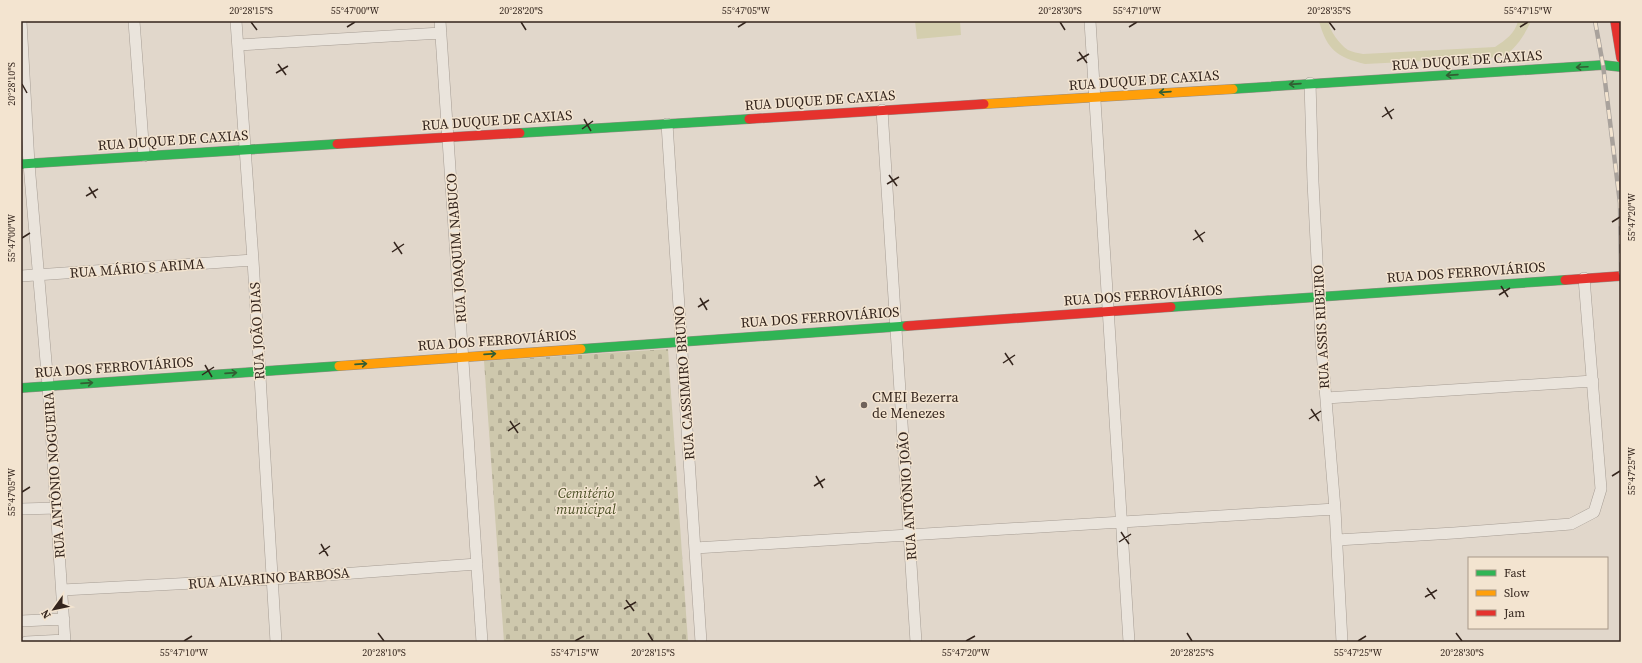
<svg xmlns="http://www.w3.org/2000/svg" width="1642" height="663" font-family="'Source Serif 4',serif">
<defs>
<pattern id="cemetery-stones" width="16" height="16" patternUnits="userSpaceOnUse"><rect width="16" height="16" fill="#cec8ad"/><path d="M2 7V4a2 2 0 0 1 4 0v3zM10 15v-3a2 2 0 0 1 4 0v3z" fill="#b2ac94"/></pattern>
</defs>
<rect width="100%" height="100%" fill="#e1d7cb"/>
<!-- cemetery -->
<path fill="url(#cemetery-stones)" d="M668 349 688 642H504L484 361Z"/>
<!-- park -->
<path fill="#d4ceae" d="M915 21H960L961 35 917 39Z
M1319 21H1328C1330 31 1339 44 1348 50 1352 52 1358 53 1363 54L1495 47C1506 40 1515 33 1518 21H1531C1524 36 1517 47 1503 57L1365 64C1337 57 1327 50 1319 21Z"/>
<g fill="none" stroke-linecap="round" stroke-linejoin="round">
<!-- street casing -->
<g stroke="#a69d94" stroke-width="12">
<path id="street" d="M21 21 29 164 48 385 65 642
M134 21 144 156
M236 21 253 260 276 642
M440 21 482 642
M1090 21 1129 642
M238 45 441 33
M1310 83 1313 182 1321 339 1335 509 1342 642
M882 110 916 642
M667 124 701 642
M21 276 253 260
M1326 398 1593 381
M21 509 57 508
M1337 540 1454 533 1571 524 1594 512 1601 489 1584 278
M695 548 1335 509
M62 590 272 579 477 564
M21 621 64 619
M26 642 65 640"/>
</g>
<!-- fast casing -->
<g stroke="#968c84" stroke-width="10">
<path id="fast" d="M1233 89 1603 65 1621 67
M520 133 749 119
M21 164 337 144
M1171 307 1565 280
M581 349 907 326
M21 388 339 366"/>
</g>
<!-- slow casing -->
<g stroke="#968c84" stroke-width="10">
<path id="slow" d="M984 104 1233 89
M339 366 581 349"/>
</g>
<!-- jam casing -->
<g stroke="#968c84" stroke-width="10">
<path id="jam" d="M1615 21 1621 58
M749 119 984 104
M337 144 520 133
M1565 280 1621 276
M907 326 1171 307"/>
</g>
<!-- street -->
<use href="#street" stroke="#eae4dc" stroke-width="11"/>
<!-- fast -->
<use href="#fast" stroke="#30b455" stroke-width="9"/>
<!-- slow -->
<use href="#slow" stroke="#ff9f0a" stroke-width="9"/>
<!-- jam -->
<use href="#jam" stroke="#e5322d" stroke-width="9"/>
<!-- rail casing -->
<g stroke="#a9a29c" stroke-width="4.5">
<path id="rail" d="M1595 21 1603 65 1620 203 1621 273"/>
</g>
<!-- rail -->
<use href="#rail" stroke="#f3e4d0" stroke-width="3" stroke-dasharray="9" stroke-linecap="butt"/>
</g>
<!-- one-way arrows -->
<defs><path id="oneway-shaft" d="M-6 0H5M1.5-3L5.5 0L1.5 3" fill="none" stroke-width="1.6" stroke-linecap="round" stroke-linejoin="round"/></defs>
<g stroke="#325e33">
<use href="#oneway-shaft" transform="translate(1582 67) rotate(177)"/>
<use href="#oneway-shaft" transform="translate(1452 75) rotate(176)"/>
<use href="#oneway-shaft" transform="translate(1295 84) rotate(176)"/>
<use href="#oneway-shaft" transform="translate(1165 92) rotate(176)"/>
<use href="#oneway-shaft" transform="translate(490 354) rotate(-4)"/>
<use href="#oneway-shaft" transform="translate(361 364) rotate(-4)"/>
<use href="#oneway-shaft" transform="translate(231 373) rotate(-4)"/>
<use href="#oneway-shaft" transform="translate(87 383) rotate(-4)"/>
</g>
<!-- ticks -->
<path fill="none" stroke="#34251d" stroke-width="1.5" d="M251 22 257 30M521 22 526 30M1060 22 1065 30M1329 22 1335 30M347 27 355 22M738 27 746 22M1129 27 1137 22M1520 27 1528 22M1079 52 1087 63M1077 61 1089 54M278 64 286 75M276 73 288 66M22 84 27 93M1385 107 1392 119M1382 117 1394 109M584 119 591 131M582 129 593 121M889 175 897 186M887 184 899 177M89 187 96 198M86 196 98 189M1612 222 1620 217M1195 230 1203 242M22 238 30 233M1193 240 1205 232M394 242 402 254M392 252 404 244M1501 286 1508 297M1499 295 1510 288M700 298 707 310M698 307 709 300M1005 353 1013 365M1003 363 1015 355M205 365 212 377M202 375 214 367M1311 409 1319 421M1309 419 1321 411M510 421 518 433M508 431 520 423M816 476 823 488M1612 476 1620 471M814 486 825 479M22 492 30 487M1121 532 1129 544M1119 542 1131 534M321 544 328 556M319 554 330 546M1427 588 1435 599M1425 597 1437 590M626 600 634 611M624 609 636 602M378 633 384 641M648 633 653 641M1187 633 1192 641M1456 633 1462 641M184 641 192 636M575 641 584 636M966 641 975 636M1358 641 1366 636"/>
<!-- markers -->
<circle fill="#71635a" stroke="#f3e4d0" stroke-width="1.5" cx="864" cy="405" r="4"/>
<g text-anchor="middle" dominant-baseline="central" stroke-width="3" stroke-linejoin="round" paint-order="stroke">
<!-- street labels -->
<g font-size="14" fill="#34251d" stroke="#f3e4d0">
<text transform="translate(1467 60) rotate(-4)">RUA DUQUE DE CAXIAS</text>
<text transform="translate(1144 80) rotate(-4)">RUA DUQUE DE CAXIAS</text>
<text transform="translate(820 100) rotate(-4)">RUA DUQUE DE CAXIAS</text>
<text transform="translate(497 120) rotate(-4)">RUA DUQUE DE CAXIAS</text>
<text transform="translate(173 140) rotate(-4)">RUA DUQUE DE CAXIAS</text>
<text transform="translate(456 248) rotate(-94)">RUA JOAQUIM NABUCO</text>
<text transform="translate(137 268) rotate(-4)">RUA MÁRIO S ARIMA</text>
<text transform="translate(1466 272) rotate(-4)">RUA DOS FERROVIÁRIOS</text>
<text transform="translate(1143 295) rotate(-4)">RUA DOS FERROVIÁRIOS</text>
<text transform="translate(820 317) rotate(-4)">RUA DOS FERROVIÁRIOS</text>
<text transform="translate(1321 327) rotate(-93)">RUA ASSIS RIBEIRO</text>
<text transform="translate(257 331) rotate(-93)">RUA JOÃO DIAS</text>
<text transform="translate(497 340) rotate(-4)">RUA DOS FERROVIÁRIOS</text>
<text transform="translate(114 367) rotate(-4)">RUA DOS FERROVIÁRIOS</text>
<text transform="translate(684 383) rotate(-94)">RUA CASSIMIRO BRUNO</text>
<text transform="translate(54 475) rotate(-94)">RUA ANTÔNIO NOGUEIRA</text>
<text transform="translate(907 496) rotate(-94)">RUA ANTÔNIO JOÃO</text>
<text transform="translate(269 578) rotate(-4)">RUA ALVARINO BARBOSA</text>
</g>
<!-- poi labels -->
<g font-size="14" fill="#34251d" stroke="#f3e4d0" text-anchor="start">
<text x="872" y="397">CMEI Bezerra<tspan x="872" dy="16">de Menezes</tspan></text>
</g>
<!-- park labels -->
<g font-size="14" font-style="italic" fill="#4b4f25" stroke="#f3e4d0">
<text x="586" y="493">Cemitério<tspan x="586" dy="16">municipal</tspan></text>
</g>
</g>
<!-- border -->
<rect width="1642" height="663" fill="none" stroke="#f3e4d0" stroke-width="44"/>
<!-- legend -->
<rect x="1468" y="557" width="140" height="72" fill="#f3e4d0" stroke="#a79888"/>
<rect x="1476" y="570" width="20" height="6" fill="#30b455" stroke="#a79888"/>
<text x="1504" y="577" font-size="12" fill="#34251d">Fast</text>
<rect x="1476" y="590" width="20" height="6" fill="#ff9f0a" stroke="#a79888"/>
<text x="1504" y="597" font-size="12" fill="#34251d">Slow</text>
<rect x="1476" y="610" width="20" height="6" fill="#e5322d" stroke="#a79888"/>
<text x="1504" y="617" font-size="12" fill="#34251d">Jam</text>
<!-- north arrow -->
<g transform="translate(54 609) rotate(237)" stroke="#f3e4d0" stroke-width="3" paint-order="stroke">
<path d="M0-3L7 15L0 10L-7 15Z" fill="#34251d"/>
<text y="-6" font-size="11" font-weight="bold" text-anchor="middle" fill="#34251d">N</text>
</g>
<rect x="22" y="22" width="1598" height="619" fill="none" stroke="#34251d" stroke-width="1.5"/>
<g font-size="10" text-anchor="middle" fill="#34251d">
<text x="251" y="14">20°28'15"S</text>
<text x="355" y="14">55°47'00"W</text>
<text x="521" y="14">20°28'20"S</text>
<text x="746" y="14">55°47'05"W</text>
<text x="1060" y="14">20°28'30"S</text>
<text x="1137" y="14">55°47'10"W</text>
<text x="1329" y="14">20°28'35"S</text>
<text x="1528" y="14">55°47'15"W</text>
<text transform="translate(11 84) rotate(-90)" y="4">20°28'10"S</text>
<text transform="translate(1631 217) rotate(-90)" y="4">55°47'20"W</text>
<text transform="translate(11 238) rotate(-90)" y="4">55°47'00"W</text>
<text transform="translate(1631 471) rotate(-90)" y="4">55°47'25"W</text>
<text transform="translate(11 492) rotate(-90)" y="4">55°47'05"W</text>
<text x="184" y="656">55°47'10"W</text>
<text x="384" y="656">20°28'10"S</text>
<text x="575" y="656">55°47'15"W</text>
<text x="653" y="656">20°28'15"S</text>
<text x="966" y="656">55°47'20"W</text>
<text x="1192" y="656">20°28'25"S</text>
<text x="1358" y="656">55°47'25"W</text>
<text x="1462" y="656">20°28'30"S</text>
</g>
</svg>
